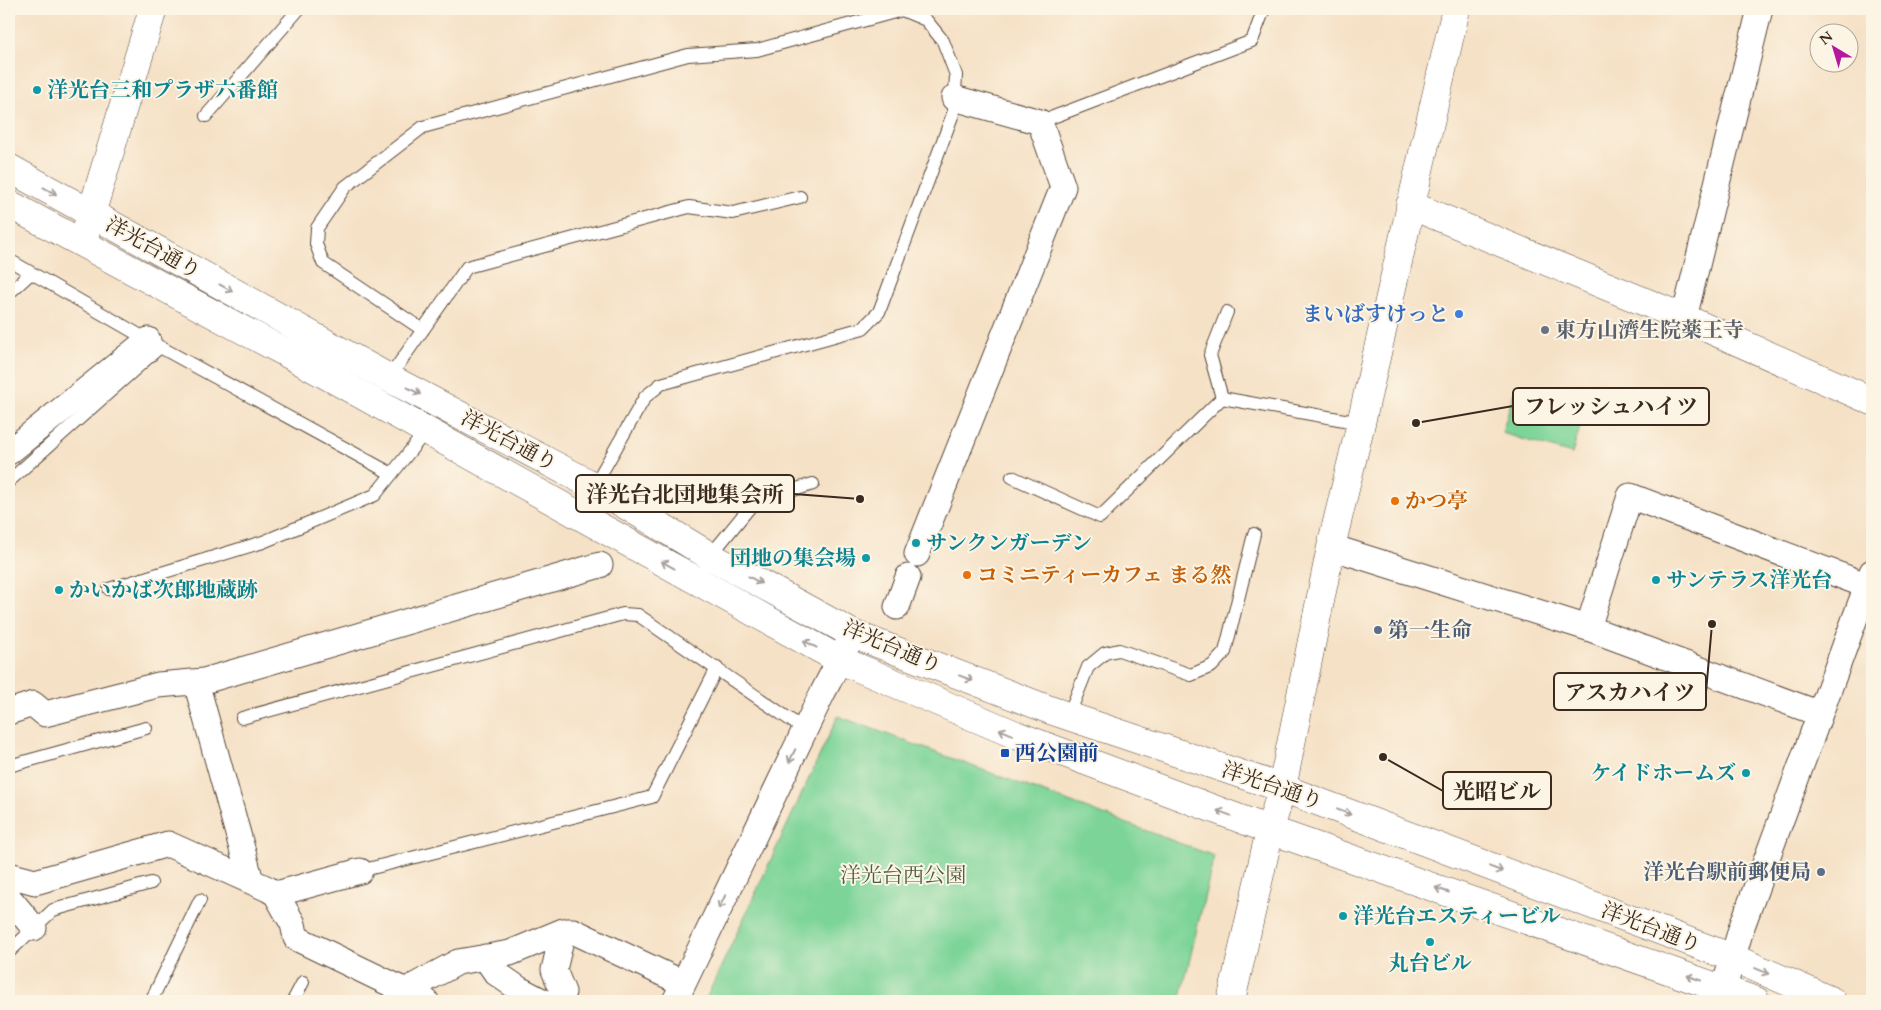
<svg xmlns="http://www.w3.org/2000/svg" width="1881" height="1010" font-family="Cardo,'Noto Serif JP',serif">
<rect width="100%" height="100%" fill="#fcf5e5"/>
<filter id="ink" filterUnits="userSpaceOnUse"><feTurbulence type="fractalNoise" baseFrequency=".02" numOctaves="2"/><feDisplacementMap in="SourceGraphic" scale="10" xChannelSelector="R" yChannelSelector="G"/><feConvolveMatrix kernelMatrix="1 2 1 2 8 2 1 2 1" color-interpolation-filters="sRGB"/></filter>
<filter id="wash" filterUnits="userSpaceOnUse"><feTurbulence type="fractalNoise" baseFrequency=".0096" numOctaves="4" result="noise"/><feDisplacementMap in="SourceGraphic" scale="20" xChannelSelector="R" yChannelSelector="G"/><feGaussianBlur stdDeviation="1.12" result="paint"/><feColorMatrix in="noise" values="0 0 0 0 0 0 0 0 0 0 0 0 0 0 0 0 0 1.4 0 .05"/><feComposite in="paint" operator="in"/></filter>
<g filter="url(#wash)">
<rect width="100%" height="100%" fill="#f5e1c6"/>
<!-- green -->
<path fill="#7cd498" stroke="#5c7f5b" d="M1516 386 1586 407 1572 454 1502 433Z
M838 716 1214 856 1180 1001H705Z"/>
</g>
<g filter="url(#ink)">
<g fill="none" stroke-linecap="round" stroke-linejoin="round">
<!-- lane casing -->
<g stroke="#574537" stroke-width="14">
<path id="lane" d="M206 116 299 9
M1040 122 1252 41 1264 9
M9 260 160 347 392 474
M9 293 31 273
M423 330 323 263 316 244 317 228 345 187 423 127 688 55 757 50 902 10 926 20 943 41 956 75 954 111 879 312 863 328 661 384 645 397 594 486
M389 378 467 267 689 207 733 213 800 197
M1222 398 1210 355 1227 312
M1012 477 1100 517 1222 398 1361 423
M9 481 160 347
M710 556 754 502 813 484
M109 589 263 542 375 495 426 431
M1068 717 1088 667 1105 653 1119 650 1191 675 1212 666 1225 652 1254 534
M242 718 623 614 638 615 805 730
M9 766 146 728
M360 871 652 797 717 668
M9 952 53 910 151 883
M151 1001 200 900
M293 1001 303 982"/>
</g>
<!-- street casing -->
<g stroke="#574537" stroke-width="27">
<path id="street" d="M1684 318 1760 9
M9 452 148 340
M1331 547 1588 628 1820 714
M917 554 1063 187 1040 122 954 98
M897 607 908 577
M1588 628 1630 496 1868 586
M196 682 251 881
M9 712 33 704 45 714 158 685 204 681 600 565
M9 875 35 882 168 844 268 889 276 894 360 871
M276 894 293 924 296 938 426 1001
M9 898 34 928
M563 931 554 970 563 992
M485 957 496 973 519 989 542 1001
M1724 988 1741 929 1872 572
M405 991 458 962 510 953 563 931H573L683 983
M675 1001 822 694 853 634"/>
</g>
<!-- secondary casing -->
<g stroke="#574537" stroke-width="29">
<path id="secondary" d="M9 168 389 378 594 486 710 556 853 634 1050 710 1282 788 1733 958 1832 1001
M9 204 288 354 840 660 1016 735 1270 830 1756 1001
M1410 205 1684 318 1872 401
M86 231 153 9
M1231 1001 1270 830 1282 788 1331 547 1361 423 1456 9"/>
</g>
<!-- lane -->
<use href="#lane" stroke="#fff" stroke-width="12"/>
<!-- street -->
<use href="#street" stroke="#fff" stroke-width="25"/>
<!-- secondary -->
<use href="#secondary" stroke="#fff" stroke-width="28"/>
</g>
<!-- one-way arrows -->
<defs><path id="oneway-shaft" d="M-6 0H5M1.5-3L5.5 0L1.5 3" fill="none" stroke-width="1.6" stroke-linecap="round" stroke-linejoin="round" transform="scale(1.25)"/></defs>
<g stroke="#a79f9a">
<use href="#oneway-shaft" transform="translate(50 191) rotate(29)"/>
<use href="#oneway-shaft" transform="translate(226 288) rotate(29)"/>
<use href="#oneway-shaft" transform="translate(414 391) rotate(28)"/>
<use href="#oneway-shaft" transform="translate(668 565) rotate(-151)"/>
<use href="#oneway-shaft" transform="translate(755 580) rotate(29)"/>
<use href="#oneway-shaft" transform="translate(810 644) rotate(-151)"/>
<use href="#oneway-shaft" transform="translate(966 678) rotate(21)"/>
<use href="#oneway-shaft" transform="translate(1006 732) rotate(-157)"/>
<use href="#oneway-shaft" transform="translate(792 756) rotate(116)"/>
<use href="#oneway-shaft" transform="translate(1344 812) rotate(21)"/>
<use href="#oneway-shaft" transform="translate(1224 813) rotate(-160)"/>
<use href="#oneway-shaft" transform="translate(1496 869) rotate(21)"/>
<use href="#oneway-shaft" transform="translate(1442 890) rotate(-161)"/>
<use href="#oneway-shaft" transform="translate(722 902) rotate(116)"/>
<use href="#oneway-shaft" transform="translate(1762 971) rotate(23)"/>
<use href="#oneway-shaft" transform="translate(1694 978) rotate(-161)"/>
</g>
</g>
<!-- markers -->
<g fill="#0f9aa8" stroke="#fcf5e5" stroke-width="2">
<circle cx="37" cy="90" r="5"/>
<circle cx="916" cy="543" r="5"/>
<circle cx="866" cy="558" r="5"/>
<circle cx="1656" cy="580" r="5"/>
<circle cx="59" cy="590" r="5"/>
<circle cx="1746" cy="773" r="5"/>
<circle cx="1343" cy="916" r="5"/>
<circle cx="1430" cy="942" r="5"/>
</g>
<circle fill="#3f7fe0" stroke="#fcf5e5" stroke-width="2" cx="1459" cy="314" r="5"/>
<circle fill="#6b7280" stroke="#fcf5e5" stroke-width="2" cx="1545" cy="330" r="5"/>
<g fill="#e8710a" stroke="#fcf5e5" stroke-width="2">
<circle cx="1395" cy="501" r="5"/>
<circle cx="967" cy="575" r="5"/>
</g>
<g fill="#5c6f8a" stroke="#fcf5e5" stroke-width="2">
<circle cx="1378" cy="630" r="5"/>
<circle cx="1821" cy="872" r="5"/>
</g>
<rect fill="#1a4fb4" stroke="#fcf5e5" stroke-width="2" x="1000" y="748" width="10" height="10" rx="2.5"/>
<g text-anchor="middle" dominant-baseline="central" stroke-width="4" stroke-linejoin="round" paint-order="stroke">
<!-- culture labels -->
<g font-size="21" font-weight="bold" fill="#0d838f" stroke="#fcf5e5" text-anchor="start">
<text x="47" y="90">洋光台三和プラザ六番館</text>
<text x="926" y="543">サンクンガーデン</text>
<text x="856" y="558" text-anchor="end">団地の集会場</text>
<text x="1666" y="580">サンテラス洋光台</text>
<text x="69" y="590">かいかば次郎地蔵跡</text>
<text x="1736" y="773" text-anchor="end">ケイドホームズ</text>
<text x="1353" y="916">洋光台エスティービル</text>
<text x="1430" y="963" text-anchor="middle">丸台ビル</text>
</g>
<!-- street labels -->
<g font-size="21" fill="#3b2a1e" stroke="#fcf5e5">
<text transform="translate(153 248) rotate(29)">洋光台通り</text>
<text transform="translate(509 441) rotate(28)">洋光台通り</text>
<text transform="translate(892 647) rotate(23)">洋光台通り</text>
<text transform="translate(1272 786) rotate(19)">洋光台通り</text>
<text transform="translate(1651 928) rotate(21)">洋光台通り</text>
</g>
<!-- shop labels -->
<g font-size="21" font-weight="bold" fill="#366cbe" stroke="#fcf5e5" text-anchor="end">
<text x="1449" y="314">まいばすけっと</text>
</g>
<!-- worship labels -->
<g font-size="21" font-weight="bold" fill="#5b616d" stroke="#fcf5e5" text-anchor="start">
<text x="1555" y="330">東方山濟生院薬王寺</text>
</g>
<!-- food labels -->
<g font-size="21" font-weight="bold" fill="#c56008" stroke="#fcf5e5" text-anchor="start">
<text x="1405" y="501">かつ亭</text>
<text x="977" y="575">コミニティーカフェ まる然</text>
</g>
<!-- service labels -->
<g font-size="21" font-weight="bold" fill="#4e5e75" stroke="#fcf5e5" text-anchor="start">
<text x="1388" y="630">第一生命</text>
<text x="1811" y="872" text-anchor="end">洋光台駅前郵便局</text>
</g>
<!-- transit labels -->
<g font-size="21" font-weight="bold" fill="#164399" stroke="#fcf5e5" text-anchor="start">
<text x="1015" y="753">西公園前</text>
</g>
<!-- park labels -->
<g font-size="21" fill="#4e5d43" stroke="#fcf5e5">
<text x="903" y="875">洋光台西公園</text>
</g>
</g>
<!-- callouts -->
<path fill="none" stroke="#3b2a1e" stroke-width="2" d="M1416 423L1513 406M860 499L794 494M1712 624L1706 692M1383 757L1443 791"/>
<g fill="#3b2a1e" stroke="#fcf5e5" stroke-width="2">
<circle cx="1416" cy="423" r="5"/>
<circle cx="860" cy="499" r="5"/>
<circle cx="1712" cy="624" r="5"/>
<circle cx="1383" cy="757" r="5"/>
</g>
<g fill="#fcf5e5" stroke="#3b2a1e" stroke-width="2">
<rect x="1513" y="388" width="196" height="37" rx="5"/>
<rect x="576" y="475" width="218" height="37" rx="5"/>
<rect x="1554" y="673" width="152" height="37" rx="5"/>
<rect x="1443" y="772" width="108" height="37" rx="5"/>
</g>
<g font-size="22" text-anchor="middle" font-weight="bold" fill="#3b2a1e">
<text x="1611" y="414">フレッシュハイツ</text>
<text x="685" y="502">洋光台北団地集会所</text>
<text x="1630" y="700">アスカハイツ</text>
<text x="1497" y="799">光昭ビル</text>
</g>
<!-- margin -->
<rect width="1881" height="1010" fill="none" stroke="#fcf5e5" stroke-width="30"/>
<!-- north arrow -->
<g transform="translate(1834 48) rotate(322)"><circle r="24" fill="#fcf5e5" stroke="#afa495"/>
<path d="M0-4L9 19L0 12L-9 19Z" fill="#b5179e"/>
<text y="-8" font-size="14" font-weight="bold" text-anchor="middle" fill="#3b2a1e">N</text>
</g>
</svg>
